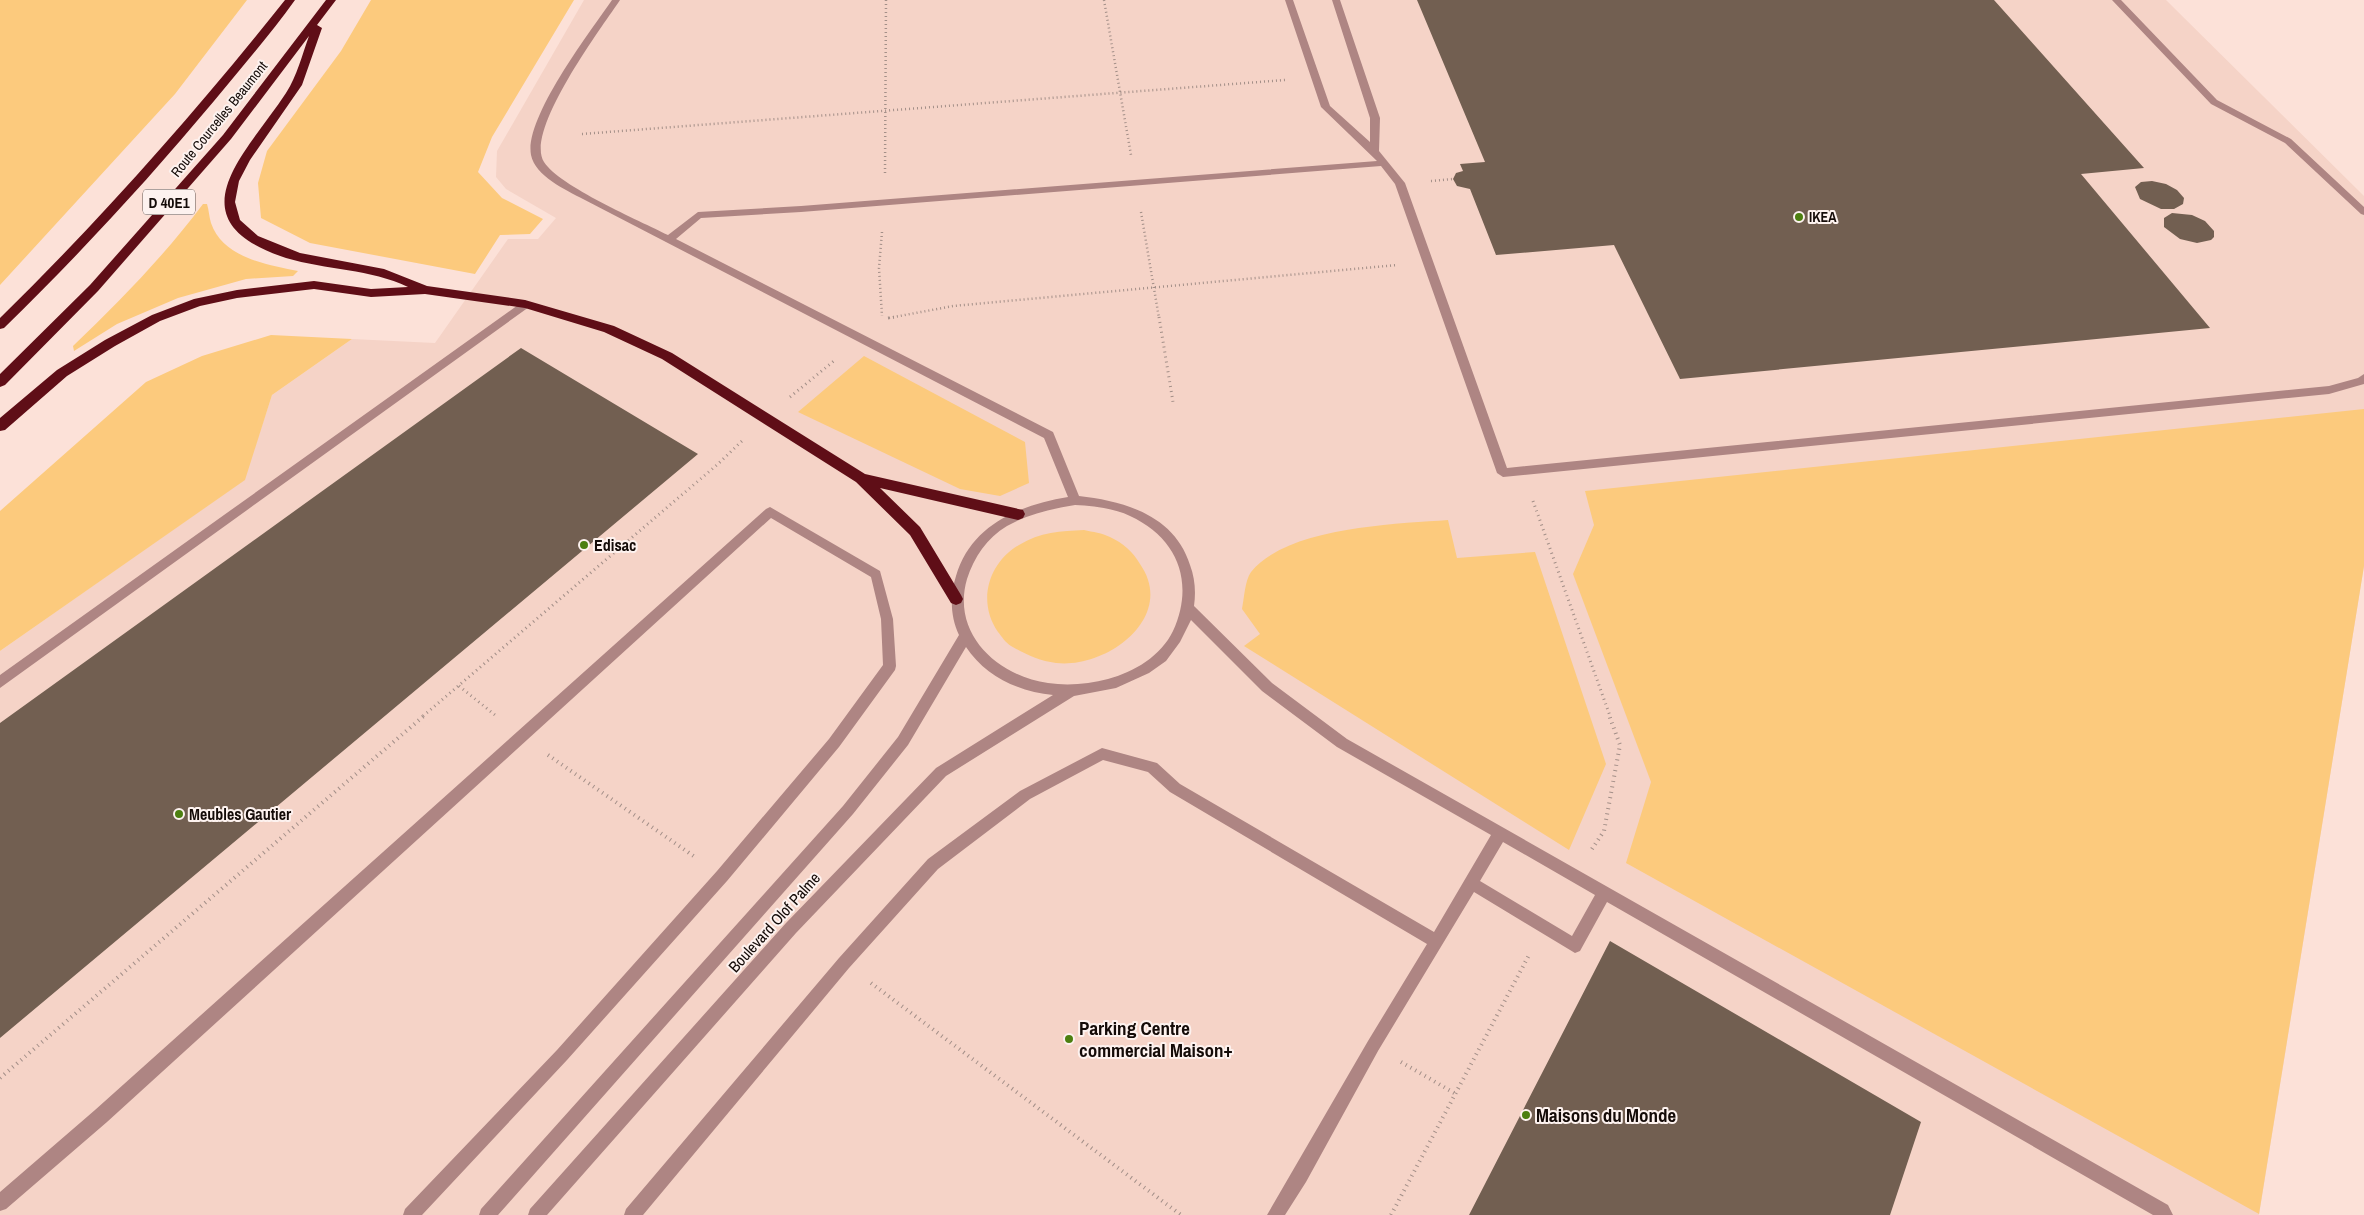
<svg xmlns="http://www.w3.org/2000/svg" width="2364" height="1215" font-family="'Archivo Narrow',sans-serif">
<rect width="100%" height="100%" fill="#fce1d8"/>
<!-- built -->
<path fill="#f5d3c7" d="M584 0H2166L2364 196V566L2259 1215H0V651L244 480 272 395 352 339 435 343 508 239H538L556 218 506 189 496 177 497 151Z"/>
<!-- green -->
<path fill="#fcca7d" d="M0 0H247L175 94 0 285Z
M371 0H574L492 137 478 172 502 198 543 219 530 234 500 235 475 274 310 243 261 218 258 183 267 151 341 51Z
M203 204H207C209 210 209 217 211 223 223 258 268 265 298 271L293 276 246 279 178 298 117 324 74 351 73 346C120 301 164 256 203 204Z
M271 335 352 339 272 395 245 480 0 651V511L146 382 202 356Z
M864 356 1025 442 1029 483 1000 496 960 489 798 412Z
M2364 409V566L2259 1214 1626 863 1651 782 1573 574 1594 525 1585 491Z
M1448 520 1457 558 1535 552 1606 764 1569 850 1244 646 1260 634 1242 609C1244 599 1245 580 1251 572 1287 527 1394 524 1448 520Z
M1084 530C1093 532 1102 533 1110 537 1123 543 1133 552 1140 564 1177 617 1107 669 1056 663 1039 661 1025 654 1011 646 1005 642 1002 637 998 632 977 602 988 563 1019 545 1040 532 1061 531 1084 530Z"/>
<!-- building -->
<path fill="#725f51" d="M1417 0H1994L2144 168 2081 174 2210 328 1680 379 1614 245 1496 255 1470 189 1457 186 1453 179 1456 173 1463 171 1460 164 1485 162Z
M2152 181 2166 184 2177 190 2184 198 2183 204 2174 209H2161L2140 199 2135 187 2141 182Z
M2172 213 2192 215 2205 221 2214 231V237L2211 240 2197 243 2180 239 2164 227V218Z
M521 348 698 454 0 1038V723Z
M1610 941 1921 1122 1890 1215H1469Z"/>
<g fill="none" stroke-linecap="round" stroke-linejoin="round">
<!-- path-far2 -->
<path stroke="#a38f88" stroke-width="2.5" stroke-dasharray="1 3" stroke-linecap="butt" d="M1104 0 1131 155
M582 134 1285 80
M885 173 886 0
M1431 181 1453 179
M1141 212 1159 318
M882 232 879 268 882 316
M889 318 953 306 1397 265"/>
<!-- path-far1 -->
<path stroke="#a38f88" stroke-width="3" stroke-dasharray="1 4" stroke-linecap="butt" d="M1159 317 1173 402
M888 318 896 317
M790 397 835 360
M1533 501 1610 716
M459 686 495 715
M423 716 718 464 743 440"/>
<!-- path -->
<path stroke="#a38f88" stroke-width="4" stroke-dasharray="1 4.5" stroke-linecap="butt" d="M548 755 695 857
M1592 849 1604 831 1620 745 1609 715
M871 983 1181 1215
M1401 1062 1456 1094
M0 1078 425 715
M1391 1215 1529 955"/>
<!-- minor -->
<path fill="#ae8583" fill-rule="evenodd" d="M612 0H620C602 27 524 131 544 162 559 186 640 221 668 235L698 212 801 206 1377 161 1321 107 1285 0H1293L1330 106 1370 142V118L1332 0H1340L1380 118 1379 151 1405 183 1507 468 2329 386 2358 378 2364 374V384L2329 394 1503 477 1497 473 1395 184 1381 166 801 212 701 218 676 239 1053 432 1079 496C1125 501 1175 516 1190 565 1195 578 1196 592 1194 606L1272 683 1347 739 2168 1205 2173 1215H2153L1607 902 1580 951 1575 953 1474 892 1378 1051 1306 1182 1285 1215H1267L1368 1041 1427 944 1170 792 1148 772 1103 760 1030 799 938 869 849 968 643 1215H624L626 1209 839 958 928 859 1020 791 1102 748 1157 763 1180 784 1434 932 1491 835 1337 747 1262 691 1191 620 1180 642 1166 661 1149 673 1116 688 1074 696 946 776 796 933 547 1215H528L530 1209 786 923 936 768 1053 695C1019 692 985 676 966 647L908 745 853 814 498 1215H479L481 1209 843 806 898 737 959 635C950 616 950 595 956 576 971 525 1019 505 1068 497L1044 438 583 199C566 190 535 176 531 155 524 118 590 32 612 0ZM1075 505C1093 506 1114 508 1130 516 1178 538 1195 583 1173 631 1161 656 1134 672 1108 679 1089 684 1068 686 1048 683 998 676 951 634 967 579 974 557 987 538 1007 526 1028 514 1051 509 1075 505ZM1503 842 1595 895 1572 936 1480 881Z
M2112 0H2121L2217 100 2291 139 2364 207V215L2361 214 2285 143 2211 104Z
M525 300 530 304 529 307 0 688V675Z
M770 507 880 571 893 619 896 666 895 670 839 747 727 881 567 1060 422 1215H403L405 1209 557 1050 717 871 829 739 883 665 881 619 871 577 771 518 107 1122 6 1209 0 1211V1192L95 1110 766 509Z"/>
<!-- highway -->
<path fill="#5f0e17" fill-rule="evenodd" d="M285 0H295C270 35 241 68 214 101 148 180 78 256 4 328L0 329V318C102 218 196 112 285 0Z
M326 0H336L317 25 322 28 302 85 250 160 239 181 235 202 240 220 258 236 300 253 384 269 427 286 525 300 614 326 672 353 865 474 1023 510 1025 514 1023 518 1018 520 880 488 920 527 961 595 963 599 961 603 956 605 951 603 910 535 856 482 662 359 604 332 525 308 425 294 371 297 314 289 237 298 200 306 160 321 115 346 67 376 5 430 0 431V418L57 370 105 340 152 315 194 299 237 290 314 281 371 289 408 287C371 269 326 270 286 258 171 220 245 155 286 93 297 76 302 55 309 36L231 139 98 291 5 385 0 387V374L90 285 223 135Z"/>
</g>
<!-- markers -->
<g fill="#4c7f10" stroke="#fdf2ef" stroke-width="2">
<circle cx="1799" cy="217" r="5"/>
<circle cx="584" cy="545" r="5"/>
<circle cx="179" cy="814" r="5"/>
<circle cx="1069" cy="1039" r="5"/>
<circle cx="1526" cy="1115" r="5"/>
</g>
<g text-anchor="middle" dominant-baseline="central" stroke-width="4" stroke-linejoin="round" paint-order="stroke">
<!-- far-street labels -->
<g font-size="14" fill="#140b08" stroke="#fdf2ef">
<text transform="translate(219 119) rotate(-51)">Route Courcelles Beaumont</text>
</g>
<!-- far-poi labels -->
<g font-size="14" font-weight="bold" fill="#140b08" stroke="#fdf2ef" text-anchor="start">
<text x="1809" y="217">IKEA</text>
</g>
<!-- shield labels -->
<rect fill="#fdf2ef" stroke="#5a504d" stroke-width="1" x="143" y="189.5" width="52" height="25" rx="4"/>
<g font-size="15" font-weight="bold" fill="#140b08">
<text x="169" y="202">D 40E1</text>
</g>
<!-- poi labels -->
<g font-size="16" font-weight="bold" fill="#140b08" stroke="#fdf2ef" text-anchor="start">
<text x="594" y="545">Edisac</text>
<text x="189" y="814">Meubles Gautier</text>
</g>
<!-- street labels -->
<g font-size="16" fill="#140b08" stroke="#fdf2ef">
<text transform="translate(774 922) rotate(-48)">Boulevard Olof Palme</text>
</g>
<!-- near-poi labels -->
<g font-size="19" font-weight="bold" fill="#140b08" stroke="#fdf2ef" text-anchor="start">
<text x="1079" y="1028">Parking Centre<tspan x="1079" dy="22">commercial Maison+</tspan></text>
<text x="1536" y="1115">Maisons du Monde</text>
</g>
</g>
</svg>
